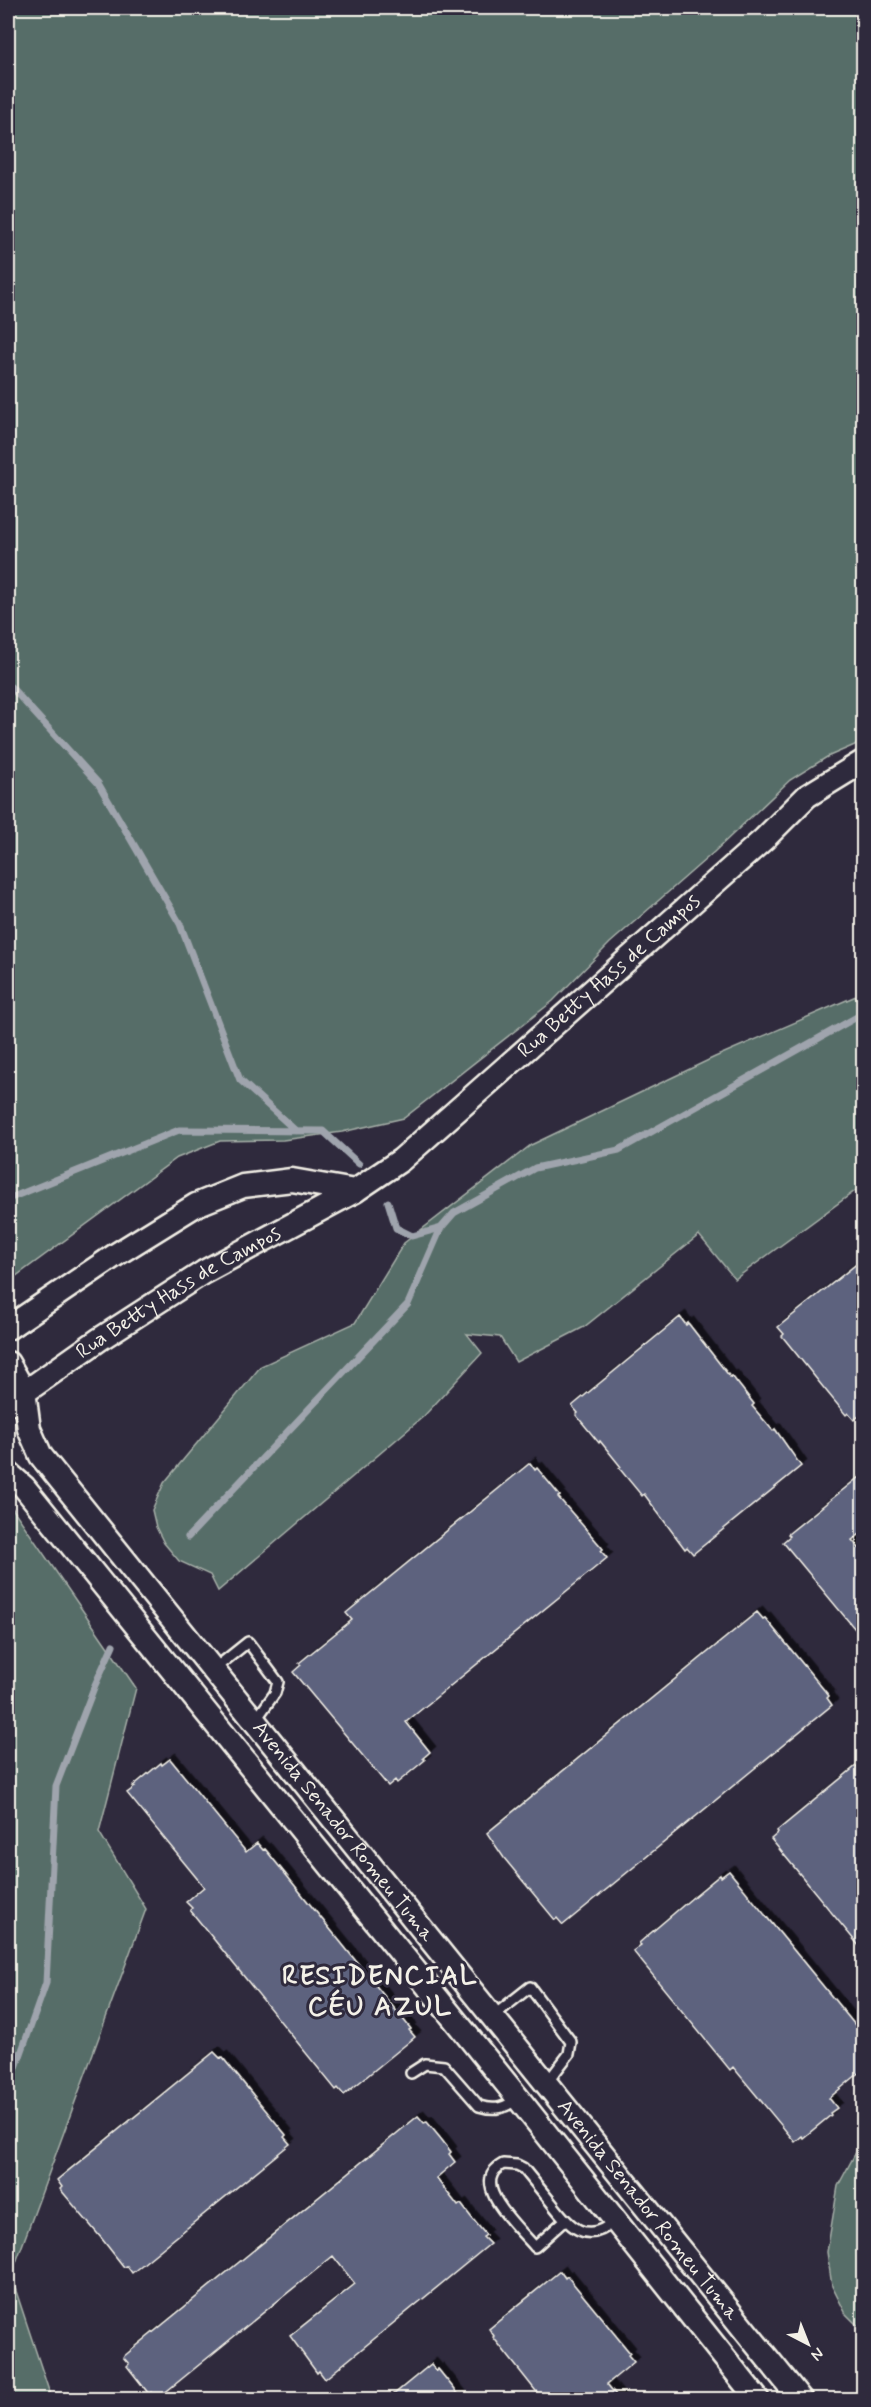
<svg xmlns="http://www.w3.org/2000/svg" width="871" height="2407" font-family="Mynerve,sans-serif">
<defs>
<filter id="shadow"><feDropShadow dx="5.5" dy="-5.5" stdDeviation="0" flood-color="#0009"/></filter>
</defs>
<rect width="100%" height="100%" fill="#2f2a3d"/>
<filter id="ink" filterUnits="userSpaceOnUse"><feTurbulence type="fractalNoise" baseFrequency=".0167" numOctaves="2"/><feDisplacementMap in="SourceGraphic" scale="12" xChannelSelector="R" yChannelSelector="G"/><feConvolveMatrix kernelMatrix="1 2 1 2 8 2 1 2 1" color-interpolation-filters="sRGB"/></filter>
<g filter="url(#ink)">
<!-- green -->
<path fill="#576d68" stroke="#a6afa8" stroke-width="1.5" d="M8 8H863L864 741 827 757 790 780 714 852 610 943 553 1001 404 1118 342 1132 283 1140 220 1141 177 1158 8 1282Z
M863 993V1185L735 1279 699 1235 584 1327 516 1362 500 1337 467 1334 482 1353 424 1416 218 1591 210 1575 179 1561 164 1543 156 1527 152 1510 164 1483 261 1366 355 1323 404 1243 531 1145 715 1057Z
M8 1502 136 1688 99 1832 146 1909 11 2276 52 2400 8 2399Z
M863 2139V2331L846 2314 832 2286 827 2252 838 2186Z"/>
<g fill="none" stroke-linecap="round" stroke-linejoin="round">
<!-- stream -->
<path stroke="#9fa4ad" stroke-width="7" d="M8 686 11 687 98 783 180 924 240 1080 296 1131
M8 1199 179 1130 323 1131 359 1164
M388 1202 396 1228 412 1236 441 1228 454 1213 535 1168 619 1150 864 1013
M188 1537 408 1304 441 1228
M8 2090 46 1983 56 1786 95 1685 113 1645"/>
</g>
<!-- building -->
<path fill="#5d627e" stroke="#f4f1e8" stroke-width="1.5" filter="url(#shadow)" d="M864 1258V1412L854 1420 848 1413 846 1415 823 1387 782 1336 784 1334 778 1327Z
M680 1317 686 1325 688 1323 730 1377 732 1376 754 1404 752 1406 773 1431 775 1429 801 1466 693 1554 687 1547 685 1549 644 1494 642 1496 619 1468 621 1467 600 1441 599 1443 576 1415 578 1413 572 1406Z
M530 1463 535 1470 537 1468 560 1496 558 1497 603 1549 601 1551 607 1558 406 1722 430 1752 423 1758 425 1760 397 1783 395 1780 388 1786 293 1672 301 1665 299 1663 352 1620 346 1613Z
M864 1473V1531L852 1540 864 1554V1640L783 1542 790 1536 788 1534Z
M757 1612 763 1619 765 1618 829 1696 827 1698 832 1705 563 1925 557 1918 555 1920 504 1858 487 1833Z
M170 1759 246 1852 257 1843 263 1850 265 1849 411 2029 409 2030 415 2037 344 2095 338 2088 336 2090 190 1910 192 1908 186 1902 204 1887 127 1793 135 1787 133 1786 161 1763 162 1765Z
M856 1766 864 1775V1952L771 1839 778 1833 777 1831Z
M729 1871 864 2036V2069L829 2098 837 2108 830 2113 831 2115 803 2138 802 2136 795 2142 733 2067 730 2070 633 1951 641 1945 639 1943 692 1898 720 1875 721 1877Z
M214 2052 220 2058 222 2057 286 2135 284 2137 290 2144 132 2273 127 2266 124 2267 102 2239 60 2189 62 2187 57 2180Z
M418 2116 424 2123 427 2122 441 2139 451 2152 449 2154 455 2162 436 2178 458 2206 461 2204 471 2217 486 2235 483 2237 490 2244 325 2379 319 2371 317 2373 290 2336 355 2284 333 2256 157 2399 151 2392 149 2394 127 2366 129 2364 123 2357Z
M560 2271 565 2278 567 2276 630 2353 628 2355 634 2362 607 2384 620 2400H543L493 2337 494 2336 489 2329Z
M431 2364 437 2371 438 2369 463 2400H387Z"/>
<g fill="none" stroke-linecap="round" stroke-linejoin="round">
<!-- service casing -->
<g stroke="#f4f1e8" stroke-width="14">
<path id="service" d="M213 1670 248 1642 278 1682 275 1693 255 1721
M492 2017 530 1987 571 2042 569 2054 546 2084
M411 2073 425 2064 444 2066 479 2106C495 2111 506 2108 518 2098
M565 2220 535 2247C519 2228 467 2183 503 2164L517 2165 523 2168C532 2179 541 2190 550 2201 568 2224 585 2247 614 2221"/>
</g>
<!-- tertiary casing -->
<g stroke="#f4f1e8" stroke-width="27">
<g id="tertiary">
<path d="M8 1328 117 1254 196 1205 243 1186 292 1180 355 1191"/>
<path id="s1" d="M8 1363 24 1391 29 1429 41 1456 801 2400"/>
<path id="s2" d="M8 1404 100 1339 204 1272 355 1191 401 1160 764 839 807 796 864 761"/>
<path d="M8 1473 24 1487 518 2098 758 2400"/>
</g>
</g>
<!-- service -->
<use href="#service" stroke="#2f2a3d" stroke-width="9"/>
<!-- tertiary -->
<use href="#tertiary" stroke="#2f2a3d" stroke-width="22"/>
</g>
</g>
<g text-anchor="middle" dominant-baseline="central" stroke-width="6" stroke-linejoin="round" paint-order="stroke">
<!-- street labels -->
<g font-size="21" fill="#f4f1e8" stroke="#2f2a3d">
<text stroke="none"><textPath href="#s2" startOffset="741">Rua Betty Hass de Campos</textPath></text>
<text stroke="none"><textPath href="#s2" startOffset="204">Rua Betty Hass de Campos</textPath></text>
<text stroke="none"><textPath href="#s1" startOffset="582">Avenida Senador Romeu Tuma</textPath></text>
<text stroke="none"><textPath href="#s1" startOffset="1068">Avenida Senador Romeu Tuma</textPath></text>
</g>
<!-- district labels -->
<g font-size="27" font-weight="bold" letter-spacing="1.5" fill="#f4f1e8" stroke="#2f2a3d">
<text x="380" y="1976">RESIDENCIAL<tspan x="380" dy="31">CÉU AZUL</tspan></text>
</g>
</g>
<!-- margin -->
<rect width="871" height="2407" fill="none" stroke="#2f2a3d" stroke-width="30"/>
<rect x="15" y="15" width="841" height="2377" fill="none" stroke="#f4f1e8" stroke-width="2" filter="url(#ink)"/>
<!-- north arrow -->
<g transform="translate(808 2344) rotate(138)" stroke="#2f2a3d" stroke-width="4.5" paint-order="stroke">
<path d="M0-4.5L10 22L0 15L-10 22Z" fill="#f4f1e8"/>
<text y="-9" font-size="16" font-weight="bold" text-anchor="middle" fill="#f4f1e8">N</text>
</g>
</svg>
